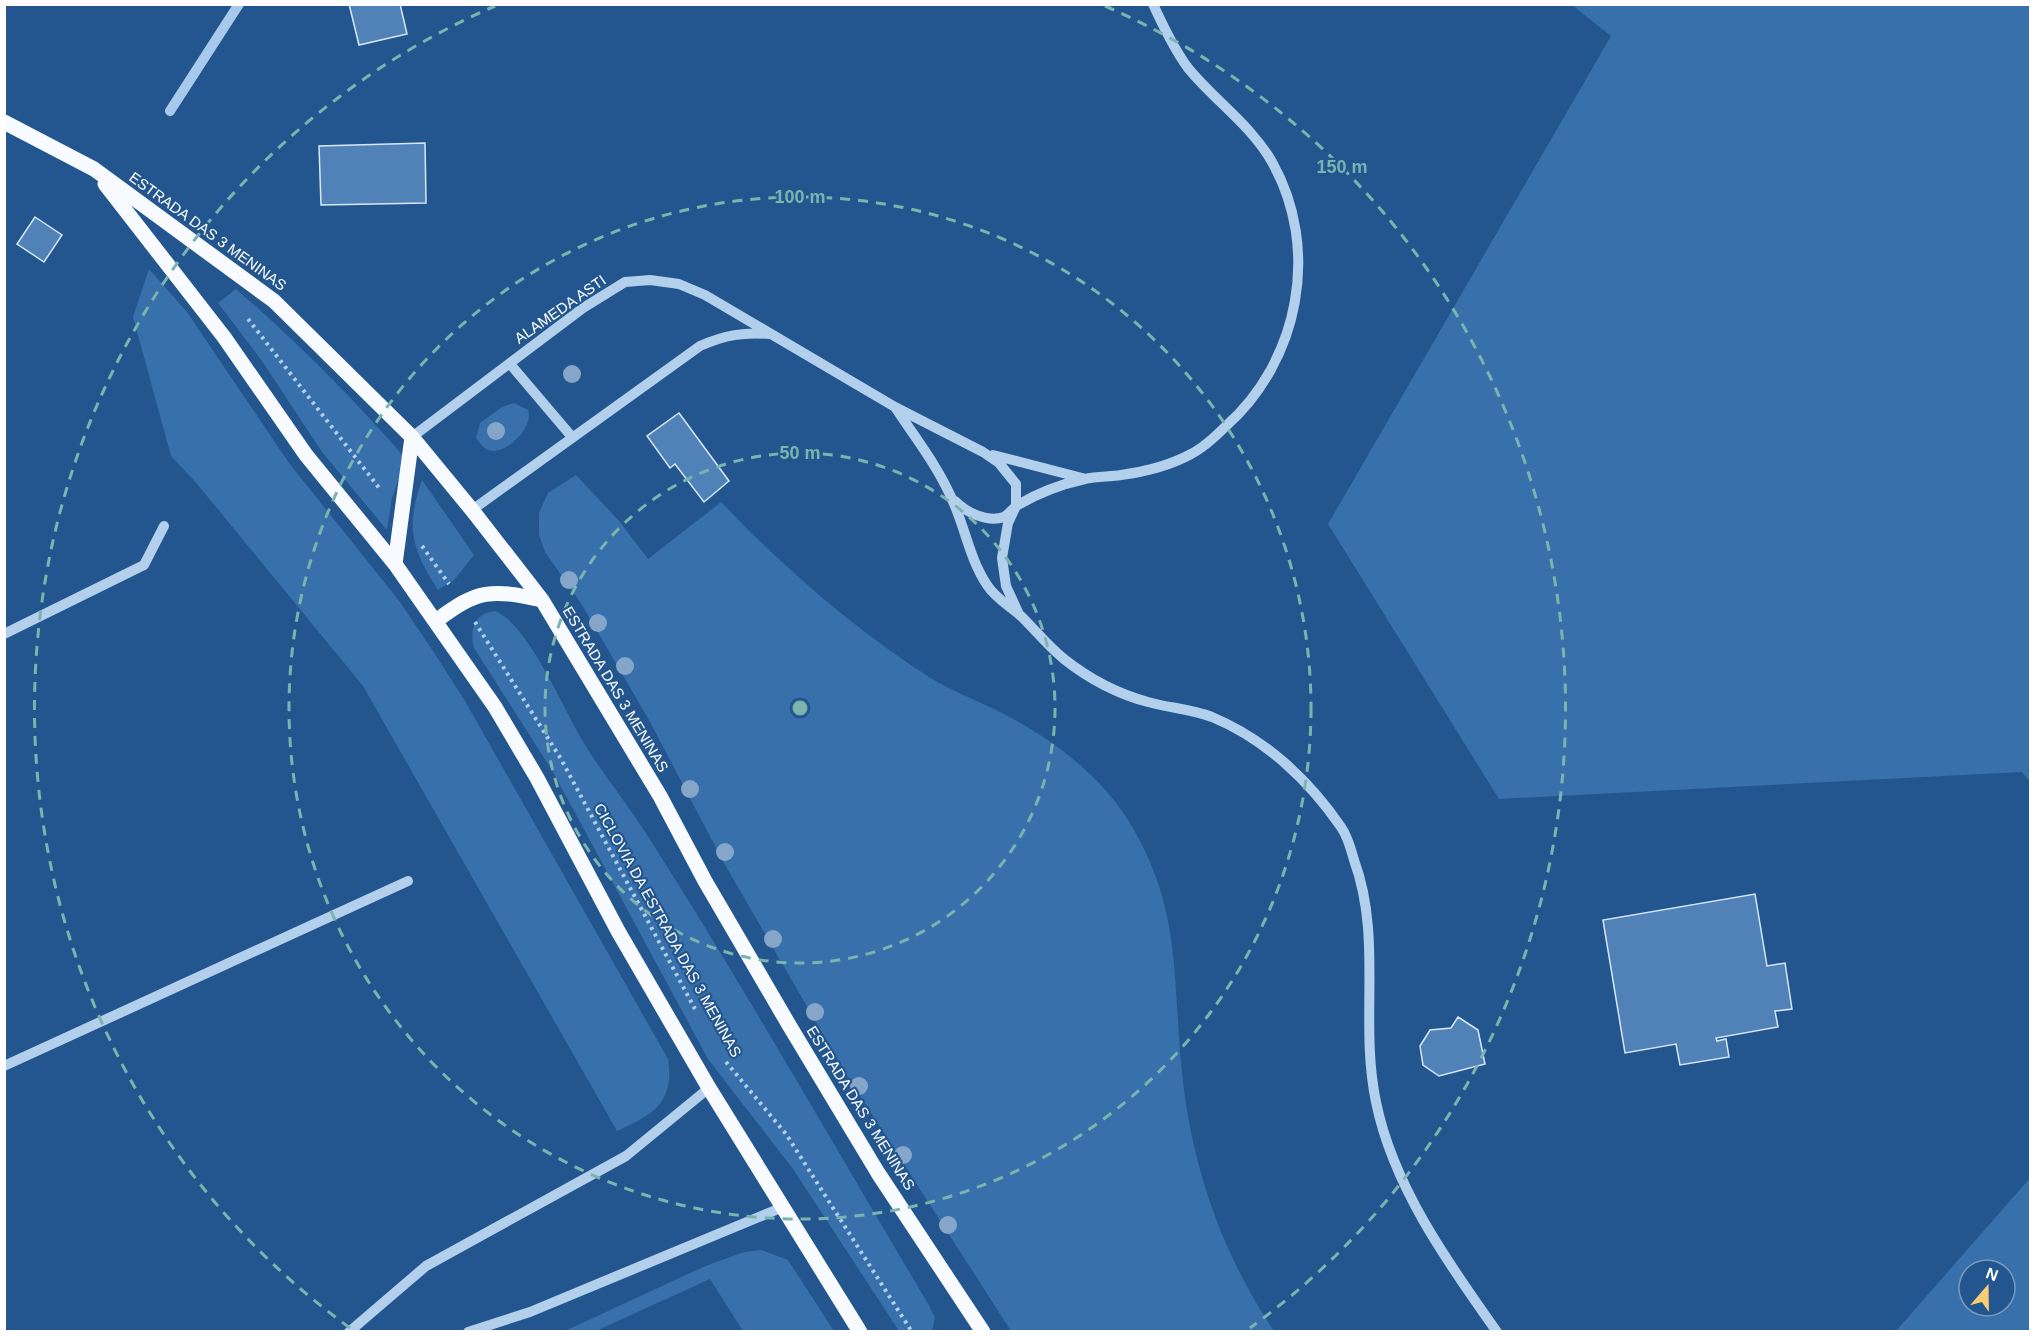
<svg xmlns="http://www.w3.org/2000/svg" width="2035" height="1336" font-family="Arial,sans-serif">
<rect width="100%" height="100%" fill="#23568e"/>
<!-- green -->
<path fill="#3770ab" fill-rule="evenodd" d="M1572 5H2030V782L2022 772 1499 799 1328 524 1611 36Z
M149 269 187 312 289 463 400 602 433 651 465 701 668 1059C675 1103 652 1115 617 1131L363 686 198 485 171 456 133 317Z
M236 289C297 342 353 398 406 459L392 498 387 530 322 452 262 361 218 303Z
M514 403 528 410C535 428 502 459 486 449 482 447 479 441 476 438L480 423 502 407Z
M576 475 620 522 648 559 721 502C783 567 853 628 929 677 951 691 977 700 1000 712 1052 738 1105 778 1134 830 1180 910 1173 976 1181 1062 1189 1158 1220 1251 1274 1331H1011L846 1074 724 863 649 720 582 605 545 552 539 535V513L548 493Z
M422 480 474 555 454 580 438 590C412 550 405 527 422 480Z
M495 611C528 623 565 713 585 745 605 777 629 806 649 838 746 990 835 1147 927 1302L935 1317 932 1331H899L793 1169 708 1059 553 772 474 648C469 630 475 613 495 611Z
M2030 1178V1331H1896ZM1969 1270H2005V1306H1969Z
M761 1250 788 1260 834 1331H743L710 1279 596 1331H565L703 1267 744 1252Z"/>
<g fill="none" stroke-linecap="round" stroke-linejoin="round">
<!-- stream -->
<path stroke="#a7caec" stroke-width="10" d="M170 111 239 4"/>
</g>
<!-- building -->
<path fill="#5081b7" stroke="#d7e8f9" stroke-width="1.5" d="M349 4H400L407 34 359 45Z
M425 143 426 203 321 205 319 146Z
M35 217 62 235 44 262 17 244Z
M679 413 729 481 704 502 675 464 670 468 647 436Z
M1755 894 1767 966 1785 963 1792 1009 1775 1011 1778 1027 1716 1038 1717 1041 1726 1039 1729 1057 1680 1065 1676 1044 1625 1053 1603 920Z
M1458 1017 1478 1030 1485 1064 1439 1076 1423 1065 1420 1046 1430 1030 1451 1028Z"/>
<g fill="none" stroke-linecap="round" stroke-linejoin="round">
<!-- path -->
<path stroke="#b2cfec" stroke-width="4" stroke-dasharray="3 4.5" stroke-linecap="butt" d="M248 319 380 489
M422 546 449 584
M475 622 561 759 695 1009
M726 1062 786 1134 912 1332"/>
<!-- minor -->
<path stroke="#b2cfec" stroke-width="10" d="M510 364 572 437
M895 407C914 436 937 465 951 497 965 526 969 558 987 585 996 599 1010 606 1022 617 1036 631 1049 647 1064 659 1088 678 1118 694 1148 702 1169 708 1191 709 1212 717 1265 739 1309 780 1341 827 1348 837 1351 849 1354 860 1383 939 1359 1021 1376 1102 1393 1186 1448 1263 1497 1332
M412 437 583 308 625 282 650 280 679 284 705 295 895 407 983 452 999 463 1016 484V506L1008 523 1002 558 1006 586 1018 612
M993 455 1086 479
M955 501C966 512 987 523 1004 517 1009 514 1013 508 1018 505 1038 493 1062 484 1085 479 1097 476 1109 477 1121 475 1143 472 1171 465 1191 454 1203 448 1216 436 1226 426 1299 361 1321 249 1272 162 1251 125 1215 101 1188 68 1174 49 1163 26 1153 4
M472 510 700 346C725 335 743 332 770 334
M4 634 144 565 164 526
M4 1066 408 881
M349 1332 426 1266 626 1156 709 1088
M468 1332 530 1312 783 1207"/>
<!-- major -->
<path stroke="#f7faff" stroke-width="15" d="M4 122 94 169 274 301 412 437 472 510 542 600 660 796 705 881 789 1025 878 1173 983 1332
M105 184 224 337 306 455 395 564 495 707 537 778 618 931 709 1088 860 1332
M395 564 412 437
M436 621C478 589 491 589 542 600"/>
</g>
<!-- trees -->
<g fill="#86a6c9">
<circle cx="572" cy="374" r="9"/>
<circle cx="496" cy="431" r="9"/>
<circle cx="569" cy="580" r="9"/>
<circle cx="598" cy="623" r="9"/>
<circle cx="625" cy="666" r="9"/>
<circle cx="690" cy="789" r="9"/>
<circle cx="725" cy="852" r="9"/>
<circle cx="773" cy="939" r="9"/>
<circle cx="815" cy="1012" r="9"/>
<circle cx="859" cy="1086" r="9"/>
<circle cx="903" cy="1155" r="9"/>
<circle cx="948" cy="1225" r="9"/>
</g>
<!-- distance rings -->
<g fill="none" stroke="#7bb4af" stroke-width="3" stroke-dasharray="10 8">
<circle cx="800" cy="708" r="255"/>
<circle cx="800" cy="708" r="511"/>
<path d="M350 1328A766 766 0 0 1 495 6M1105 6A766 766 0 0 1 1250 1328"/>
</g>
<g text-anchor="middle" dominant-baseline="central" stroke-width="4.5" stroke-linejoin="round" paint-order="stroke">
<!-- street labels -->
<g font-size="15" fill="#fff" stroke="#23568e">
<text transform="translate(208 231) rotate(36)">ESTRADA DAS 3 MENINAS</text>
<text transform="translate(560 309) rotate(-35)">ALAMEDA ASTI</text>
<text transform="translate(616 689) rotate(59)">ESTRADA DAS 3 MENINAS</text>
<text transform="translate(668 930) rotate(61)">CICLOVIA DA ESTRADA DAS 3 MENINAS</text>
<text transform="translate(861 1108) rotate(58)">ESTRADA DAS 3 MENINAS</text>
</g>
</g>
<circle cx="800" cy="708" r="9" fill="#7bb4af" stroke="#23568e" stroke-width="3"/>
<g font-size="18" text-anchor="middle" font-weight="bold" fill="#7bb4af" stroke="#23568e" stroke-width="4.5" stroke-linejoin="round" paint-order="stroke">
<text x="1342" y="173">150 m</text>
<text x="800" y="203">100 m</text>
<text x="800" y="459">50 m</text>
</g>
<!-- border -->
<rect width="2035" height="1336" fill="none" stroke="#ffffff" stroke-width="12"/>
<!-- north arrow -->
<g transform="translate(1987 1288) rotate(20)"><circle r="28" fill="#23568e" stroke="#7b9abb" stroke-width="1.5"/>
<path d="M0-4.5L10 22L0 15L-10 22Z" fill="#f7cc75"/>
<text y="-9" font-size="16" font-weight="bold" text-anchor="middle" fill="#ffffff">N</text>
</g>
</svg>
